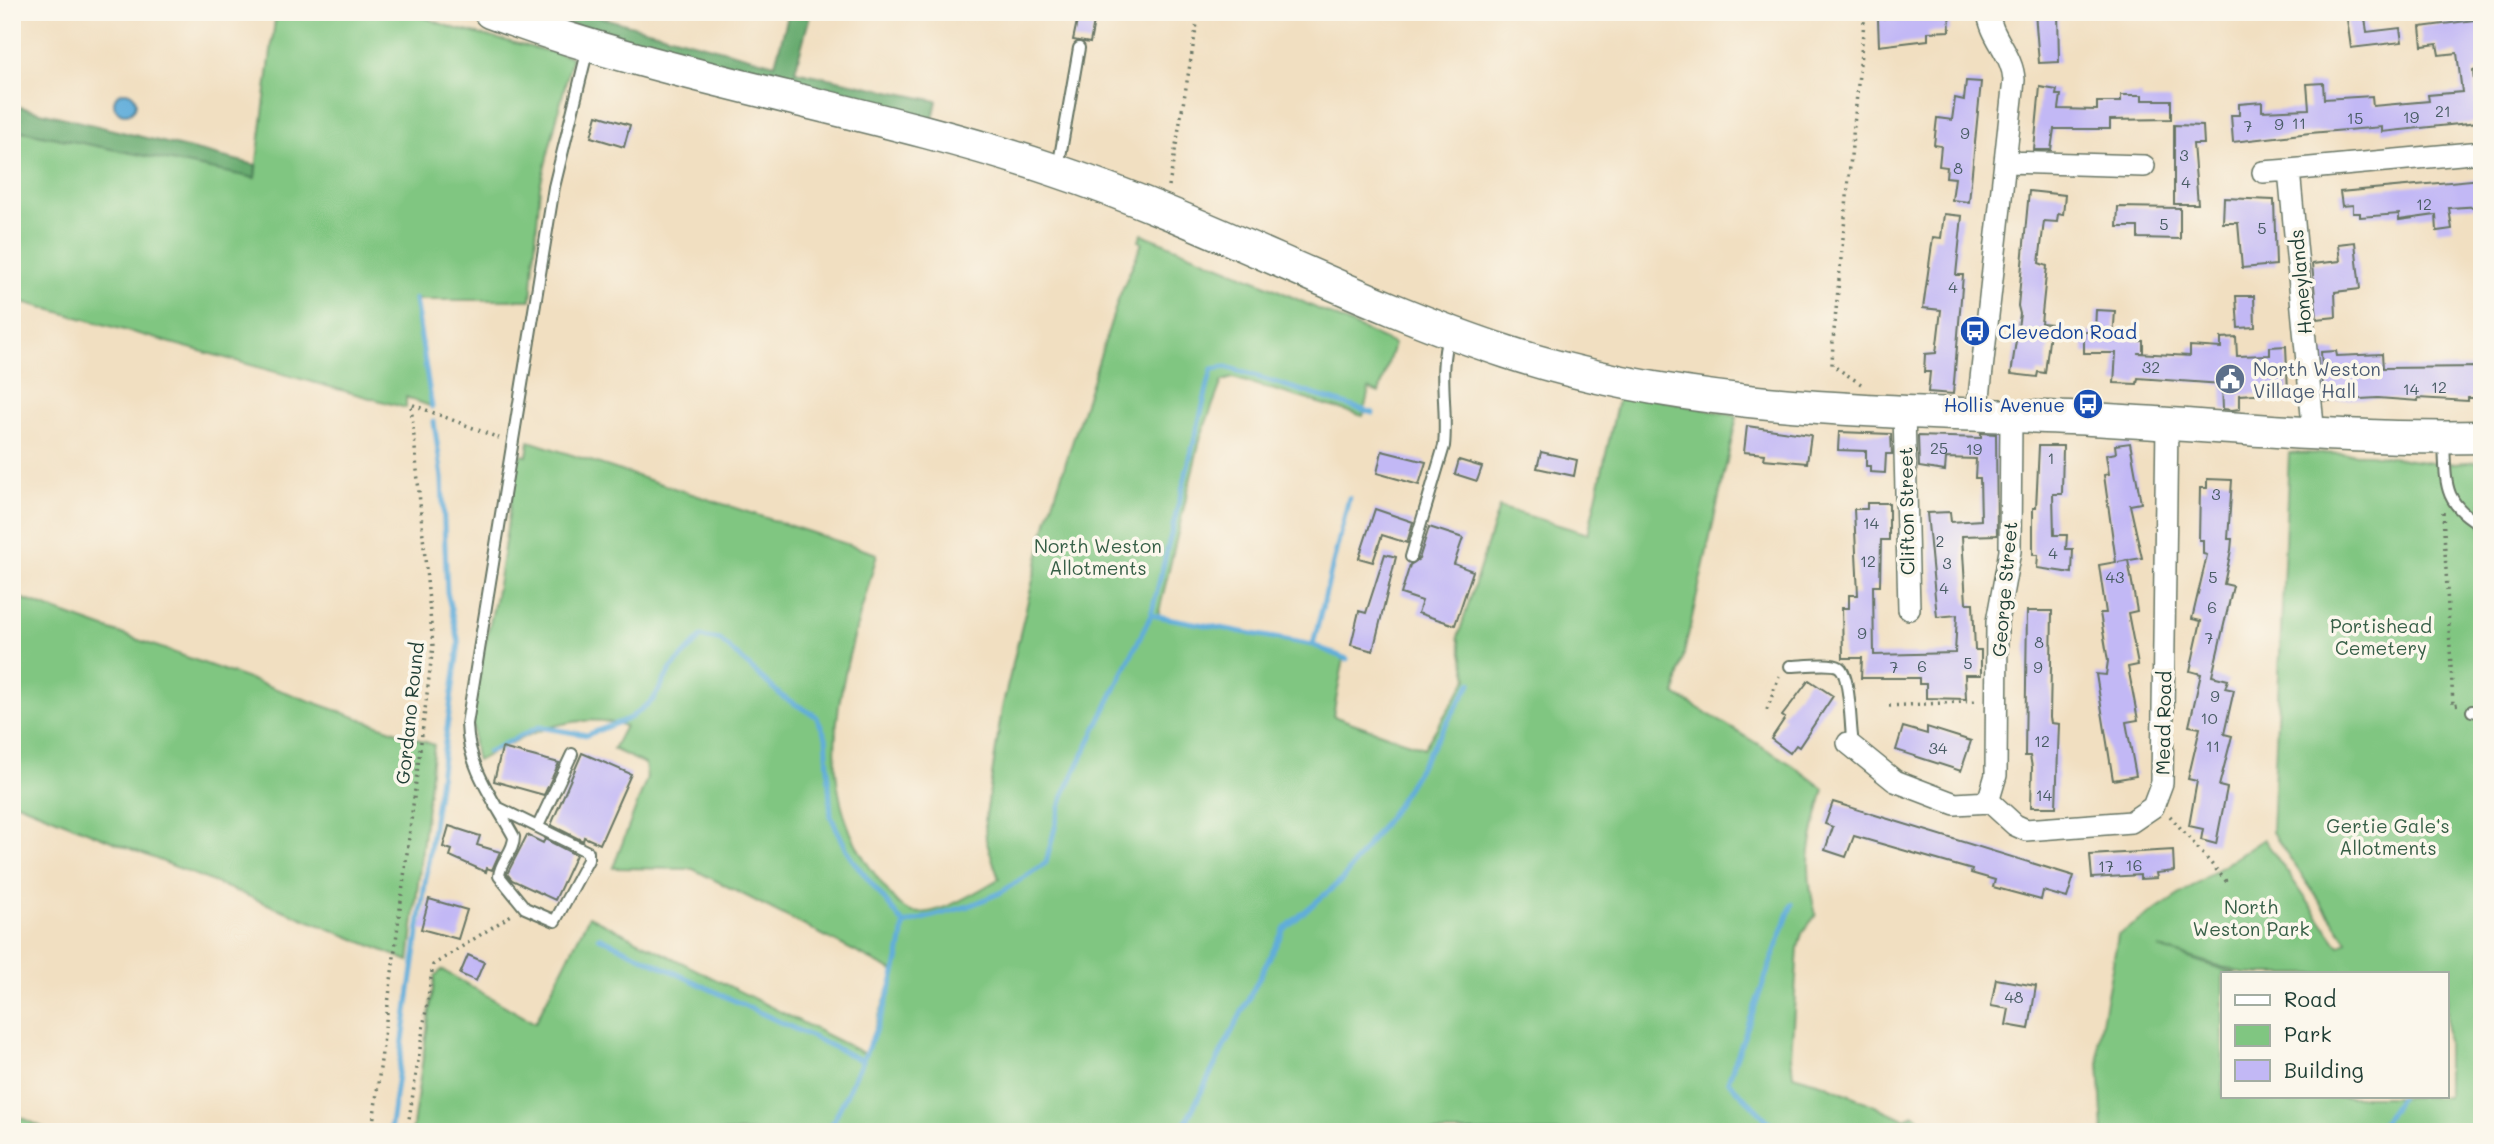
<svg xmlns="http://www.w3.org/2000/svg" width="2494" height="1144" font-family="Mali,sans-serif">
<rect width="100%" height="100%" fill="#fbf7ec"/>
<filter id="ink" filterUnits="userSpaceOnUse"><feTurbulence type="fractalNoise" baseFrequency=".0143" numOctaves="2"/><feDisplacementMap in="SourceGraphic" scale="14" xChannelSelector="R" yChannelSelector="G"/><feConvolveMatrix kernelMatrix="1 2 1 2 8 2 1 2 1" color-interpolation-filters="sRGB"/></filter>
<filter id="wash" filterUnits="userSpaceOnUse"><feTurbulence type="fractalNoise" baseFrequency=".00686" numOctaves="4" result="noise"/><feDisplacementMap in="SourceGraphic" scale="28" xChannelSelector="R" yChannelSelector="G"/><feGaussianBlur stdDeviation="1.57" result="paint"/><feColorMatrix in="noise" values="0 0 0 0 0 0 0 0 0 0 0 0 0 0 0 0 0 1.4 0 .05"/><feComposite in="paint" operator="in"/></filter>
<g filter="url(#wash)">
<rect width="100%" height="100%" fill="#f1dfc1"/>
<!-- green -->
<path fill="#80c681" stroke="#50825a" stroke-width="2" fill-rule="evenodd" d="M276 12H410L453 28 572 57 540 186 531 300H415L432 407 406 397V408L12 299V129L255 177Z
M1142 234 1262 283 1394 344 1379 393 1369 389 1363 416 1233 378 1222 381 1201 436 1158 616 1313 645 1344 658 1333 716 1424 748 1468 678 1458 637 1499 507 1588 534 1620 391 1737 416 1675 694 1791 764 1824 789C1811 839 1802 863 1816 915L1802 933 1798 948 1791 1056 1793 1075 1824 1084 1905 1119 1914 1115 1940 1132H412L435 976 442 970 535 1023 589 916 865 1054 895 972 693 869 613 868 647 778 645 764 613 749 625 726C575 708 520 737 477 761 463 710 488 642 497 590 505 547 510 504 517 461L521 455 527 456 529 441 877 554C849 661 799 778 877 877 885 887 894 902 905 909 929 924 978 890 999 879L986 840 985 822 1002 708 1048 518 1119 297 1142 243 1139 241Z
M2289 453 2370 454 2438 464 2482 461V1132H2103L2098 1044 2118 935 2264 839 2339 946 2347 941 2272 832ZM2159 948 2245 974H2447V1097H2223V974H2236Z
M12 595 434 745 409 961 12 801Z
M12 1113 52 1132H12Z"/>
<!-- forest -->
<path fill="#68ab6f" stroke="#447452" stroke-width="2" d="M525 12H581L775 64 789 12H811L795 71 937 101 932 123Z
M12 105 256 165 255 178 12 129Z"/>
<!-- water -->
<path fill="#61adda" stroke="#407587" stroke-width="2" d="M114 103a11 11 0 1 1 22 0a11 11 0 1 1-22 0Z"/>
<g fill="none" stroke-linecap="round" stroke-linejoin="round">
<!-- stream -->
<path stroke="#61adda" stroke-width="5" d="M415 299 432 407
M1151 615 1313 645 1347 659
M1313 645 1349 498
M488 752 539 727 587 735 630 718 653 700 671 669 701 637 720 640 783 697 816 716 826 737 831 817 851 858 904 924C897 996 860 1067 828 1132
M904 924 969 906 1000 893 1046 863 1063 796 1151 615 1212 369 1226 367 1373 413
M599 937 863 1061
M390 1132 459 643 447 592 442 478 434 422
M1181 1132 1284 929 1342 880 1393 811 1471 683
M1779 1132 1728 1081 1792 904
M2377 1132 2400 1097"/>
</g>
<g id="blocks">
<!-- building -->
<path fill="#c2b8f5" d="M1079 12H1096L1090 43 1073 40Z
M1933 12H1949L1950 31 1928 32V40L1879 46 1878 19Z
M2035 12H2058L2059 62 2039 63Z
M2346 12H2364L2367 32 2400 28 2402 42 2351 48Z
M2482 19V67L2473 71 2478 122 2382 132V127L2310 133 2233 142 2231 115H2239V104L2262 102V111L2309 109 2307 84 2323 83 2324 99 2372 96 2373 106 2429 101 2428 95 2462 92 2457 53 2439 55 2437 44 2422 46 2420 27Z
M1966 81 1981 82 1969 202 1952 200 1955 178 1946 177 1947 167 1939 166 1941 146 1934 145 1937 118 1952 120 1955 98 1964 100Z
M2040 87 2057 90 2056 95H2061L2059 109 2097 110V102H2121V95H2142V100H2171V119L2110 120V129H2054L2051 150H2034Z
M597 115 630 125 624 147 591 137Z
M2174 125 2203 126 2204 144H2193L2198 204H2174Z
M2482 179V206L2449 208 2452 229 2437 231 2436 215 2399 220V214L2360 217V213H2353V205L2342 206 2340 192Z
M2029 191 2065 195 2063 215 2058 214 2057 222 2044 221 2039 263 2047 266 2041 323 2051 324 2045 373 2038 372 2037 377 2011 374 2020 314 2018 306Z
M2224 198 2274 200 2276 265 2242 268 2238 223H2223Z
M2118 207 2180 208V239L2138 238V227H2117Z
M1944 214 1962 216 1956 275H1963L1953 394 1928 392 1930 372H1924L1925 354 1936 353 1941 310 1923 308 1933 237 1941 238Z
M2355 242 2360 289 2335 292 2336 317 2317 319 2312 264 2340 261 2338 244Z
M2236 296H2254L2255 327 2238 328Z
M2096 310 2115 311 2113 339 2143 341V353H2137L2190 356V346L2221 348V338L2236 337 2237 356 2270 355V347L2286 346 2288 392 2240 395V409L2232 410 2223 409 2222 384 2138 378 2137 384 2114 383 2116 353H2084V332H2095Z
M2336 351 2337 356 2382 354 2383 368 2482 367V398H2468V401L2418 398V401L2378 398 2324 401 2321 352Z
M1747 426 1811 435 1807 463 1764 459 1765 454 1744 452Z
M1839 432 1891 434 1892 454H1886L1885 473 1870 472V466H1866V451L1838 450Z
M1981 433 1996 434 1997 535 1962 536 1966 603H1973L1975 650H1981V675H1965L1966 699 1926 698V684H1919V678H1861L1862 658H1843L1842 608H1849V595H1858L1854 509H1867V503H1889V540H1881L1880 586H1873L1874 655 1955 653 1957 615 1937 617 1927 513 1950 512 1951 522 1981 520 1980 478H1975L1976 459 1946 458 1945 471 1919 467 1918 436 1981 438Z
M2130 443 2141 503 2130 505 2142 558 2118 562 2128 560 2137 611 2128 613 2138 665 2128 667 2138 720 2126 722 2136 776 2113 780 2096 674 2106 675 2108 661 2100 613H2106L2099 565 2116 562 2104 475 2109 474 2106 455 2116 453 2115 445Z
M2039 446H2063L2062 494H2053L2054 535H2067L2066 549H2073L2072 573 2037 568 2038 555H2033V508H2036Z
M1382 451 1426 462 1419 485 1377 473Z
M1541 452 1577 460 1574 476 1537 468Z
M1459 460 1482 467 1477 481 1455 474Z
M2207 479 2232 480 2228 539H2232L2231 550 2224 584 2233 586 2212 676 2228 680 2225 688 2234 690 2224 734 2232 736 2219 786 2227 788 2216 844 2201 840 2203 829 2189 826 2197 781 2188 779 2200 728 2189 726 2201 674 2190 671 2201 621 2192 619 2207 555 2203 554V540H2199L2200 488H2207Z
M1375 509 1413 522 1407 543 1382 535 1373 562 1359 558Z
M1429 527 1463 538 1454 564 1473 571 1455 625 1418 613 1422 601 1401 594 1410 565 1419 559Z
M1385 554 1396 557 1373 651 1351 645 1359 611 1366 613Z
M2027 611H2052L2050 718 2051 723 2059 724 2056 807H2031L2032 767 2030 756H2025Z
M1809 680 1833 696 1799 747 1796 745 1790 753 1771 739 1785 718 1782 716Z
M1903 727 1927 734V727L1971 741 1961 771 1896 750Z
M502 748 559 763 544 795 494 781Z
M582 753 631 774 600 844 584 837 583 841 551 825Z
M1833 802 2074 876 2067 898 2043 891 2041 900 1993 887 1995 880 1971 873 1972 870 1854 836 1846 857 1825 850 1833 827 1825 824Z
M449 826 480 836 477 845 500 852 492 870 487 868 486 872 450 856 452 850 443 847Z
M527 835 543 843 545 839 576 855 555 900 512 880 507 874Z
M2173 850 2174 871 2156 873 2157 878 2140 879V875L2092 878 2090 855Z
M429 899 467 910 458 939 421 929Z
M468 955 484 962 476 981 460 974Z
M1996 979 2036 986 2029 1029 2006 1025 2009 1009 1991 1006Z"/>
</g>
</g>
<g filter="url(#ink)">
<use href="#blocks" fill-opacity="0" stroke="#687665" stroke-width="2"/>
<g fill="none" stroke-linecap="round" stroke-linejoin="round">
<!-- service casing -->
<g stroke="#687665" stroke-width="14">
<path id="service" d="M1058 168 1079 48
M2444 441C2446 482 2442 504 2482 525
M1411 557 1444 446C1448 408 1437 371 1449 334
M1790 666C1800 666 1832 662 1839 667 1850 674 1850 722 1852 736
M2472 711 2482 713
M495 806 588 852V860L555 921 525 908 499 876C500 861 514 852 514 837 494 800 468 768 467 724L554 187 588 48
M538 826 572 754"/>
</g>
<!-- minor casing -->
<g stroke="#687665" stroke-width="24">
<path id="minor" d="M2006 162 2144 166
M2263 172 2289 170
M1904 412 1909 609
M1977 415 2014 80C2013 55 1991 38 1988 12
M2314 436 2289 170 2482 152
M1848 743 1895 781 1955 804 1990 802 2015 825 2026 830 2131 822 2153 807 2162 783 2167 424
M1988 802 1996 775 1997 622 2010 551 2011 417"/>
</g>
<!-- secondary casing -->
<g stroke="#687665" stroke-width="35">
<path id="secondary" d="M490 12C674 81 871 108 1057 171 1210 222 1354 302 1507 352 1694 414 1895 410 2090 419 2221 426 2350 440 2482 437"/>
</g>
<!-- path -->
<path stroke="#687665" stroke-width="3.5" stroke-dasharray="2 5" stroke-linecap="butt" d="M1169 186 1199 12
M1861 384 1832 365 1833 341 1865 12
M2443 512 2453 705 2459 704
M1889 706 1978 701
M1767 710 1779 676
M2170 816 2227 882
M372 1132 433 646 411 404 499 438
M407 1132 433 965 513 914"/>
<!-- service -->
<use href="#service" stroke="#fff" stroke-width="10"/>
<!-- minor -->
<use href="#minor" stroke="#fff" stroke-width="21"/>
<!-- secondary -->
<use href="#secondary" stroke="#fff" stroke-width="32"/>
</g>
</g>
<!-- icons -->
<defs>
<g id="bus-disc" transform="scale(1.575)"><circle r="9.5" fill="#1a4fb4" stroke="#fbf7ec"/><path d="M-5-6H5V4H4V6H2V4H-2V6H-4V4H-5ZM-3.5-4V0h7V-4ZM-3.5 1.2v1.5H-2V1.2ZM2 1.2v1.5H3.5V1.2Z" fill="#fff"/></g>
<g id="civic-disc" transform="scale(1.575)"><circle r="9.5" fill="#5c6f8a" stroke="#fbf7ec"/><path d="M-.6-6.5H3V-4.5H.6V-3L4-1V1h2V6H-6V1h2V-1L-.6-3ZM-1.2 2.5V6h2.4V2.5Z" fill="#fff"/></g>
</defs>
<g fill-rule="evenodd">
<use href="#bus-disc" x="1975" y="331"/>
<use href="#civic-disc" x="2230" y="379"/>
<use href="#bus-disc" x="2088" y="404"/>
</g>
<g text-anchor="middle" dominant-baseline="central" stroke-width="7" stroke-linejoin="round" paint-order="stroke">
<!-- number labels -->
<g font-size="16" fill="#485c64">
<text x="2443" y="110">21</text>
<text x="2411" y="116">19</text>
<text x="2355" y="117">15</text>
<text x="2299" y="122">11</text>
<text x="2279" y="123">9</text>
<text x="2248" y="125">7</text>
<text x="1965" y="132">9</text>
<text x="2184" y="154">3</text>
<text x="1958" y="167">8</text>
<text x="2186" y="181">4</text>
<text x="2424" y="203">12</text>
<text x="2164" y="223">5</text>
<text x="2262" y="227">5</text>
<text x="1953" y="286">4</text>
<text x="2151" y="366">32</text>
<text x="2439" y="386">12</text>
<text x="2411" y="388">14</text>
<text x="1939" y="447">25</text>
<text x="1974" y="448">19</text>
<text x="2051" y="457">1</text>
<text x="2216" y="493">3</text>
<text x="1871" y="522">14</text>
<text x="1940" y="540">2</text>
<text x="2053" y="552">4</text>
<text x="1868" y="560">12</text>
<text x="1947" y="562">3</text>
<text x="2115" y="576">43</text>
<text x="2213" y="576">5</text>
<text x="1944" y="587">4</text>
<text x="2212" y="606">6</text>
<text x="1862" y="632">9</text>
<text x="2209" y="637">7</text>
<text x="2039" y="641">8</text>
<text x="1968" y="662">5</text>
<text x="1922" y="665">6</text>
<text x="1894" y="666">7</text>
<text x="2038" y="666">9</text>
<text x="2215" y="695">9</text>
<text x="2209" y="717">10</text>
<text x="2042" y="740">12</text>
<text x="2213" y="745">11</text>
<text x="1938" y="747">34</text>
<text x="2044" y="794">14</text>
<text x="2134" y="864">16</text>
<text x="2106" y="865">17</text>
<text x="2014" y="996">48</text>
</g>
<!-- street labels -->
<g font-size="19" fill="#1f3d34" stroke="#fbf7ec">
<text transform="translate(2300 282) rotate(-95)">Honeylands</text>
<text transform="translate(1906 511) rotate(-91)">Clifton Street</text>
<text transform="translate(2004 589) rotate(-85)">George Street</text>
<text transform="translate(409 713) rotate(-84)">Gordano Round</text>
<text transform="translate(2163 723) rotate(-89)">Mead Road</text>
</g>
<!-- transit labels -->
<g font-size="19" fill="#164399" stroke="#fbf7ec" text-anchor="start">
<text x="1998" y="331">Clevedon Road</text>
<text x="2065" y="404" text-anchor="end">Hollis Avenue</text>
</g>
<!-- service labels -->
<g font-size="19" fill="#4e5e75" stroke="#fbf7ec" text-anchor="start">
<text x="2253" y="368">North Weston<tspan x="2253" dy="22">Village Hall</tspan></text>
</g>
<!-- park labels -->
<g font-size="19" fill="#375f47" stroke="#fbf7ec">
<text x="1098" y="545">North Weston<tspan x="1098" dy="22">Allotments</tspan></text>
<text x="2381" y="625">Portishead<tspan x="2381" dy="22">Cemetery</tspan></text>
<text x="2388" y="825">Gertie Gale's<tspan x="2388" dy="22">Allotments</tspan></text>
<text x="2251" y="906">North<tspan x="2251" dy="22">Weston Park</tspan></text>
</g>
</g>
<!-- margin -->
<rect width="2494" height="1144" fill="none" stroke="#fbf7ec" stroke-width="42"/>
<!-- legend -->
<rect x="2221" y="972" width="228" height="126" fill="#fbf7ec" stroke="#a3ada2" stroke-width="2"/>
<rect x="2235" y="995" width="35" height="10" fill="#ffffff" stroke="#a3ada2" stroke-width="2"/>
<text x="2284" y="1007" font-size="21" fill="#1f3d34">Road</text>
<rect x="2235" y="1025" width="35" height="21" fill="#80c681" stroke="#a3ada2" stroke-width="2"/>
<text x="2284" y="1042" font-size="21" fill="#1f3d34">Park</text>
<rect x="2235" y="1060" width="35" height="21" fill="#c2b8f5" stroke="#a3ada2" stroke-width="2"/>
<text x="2284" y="1078" font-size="21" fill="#1f3d34">Building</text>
</svg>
